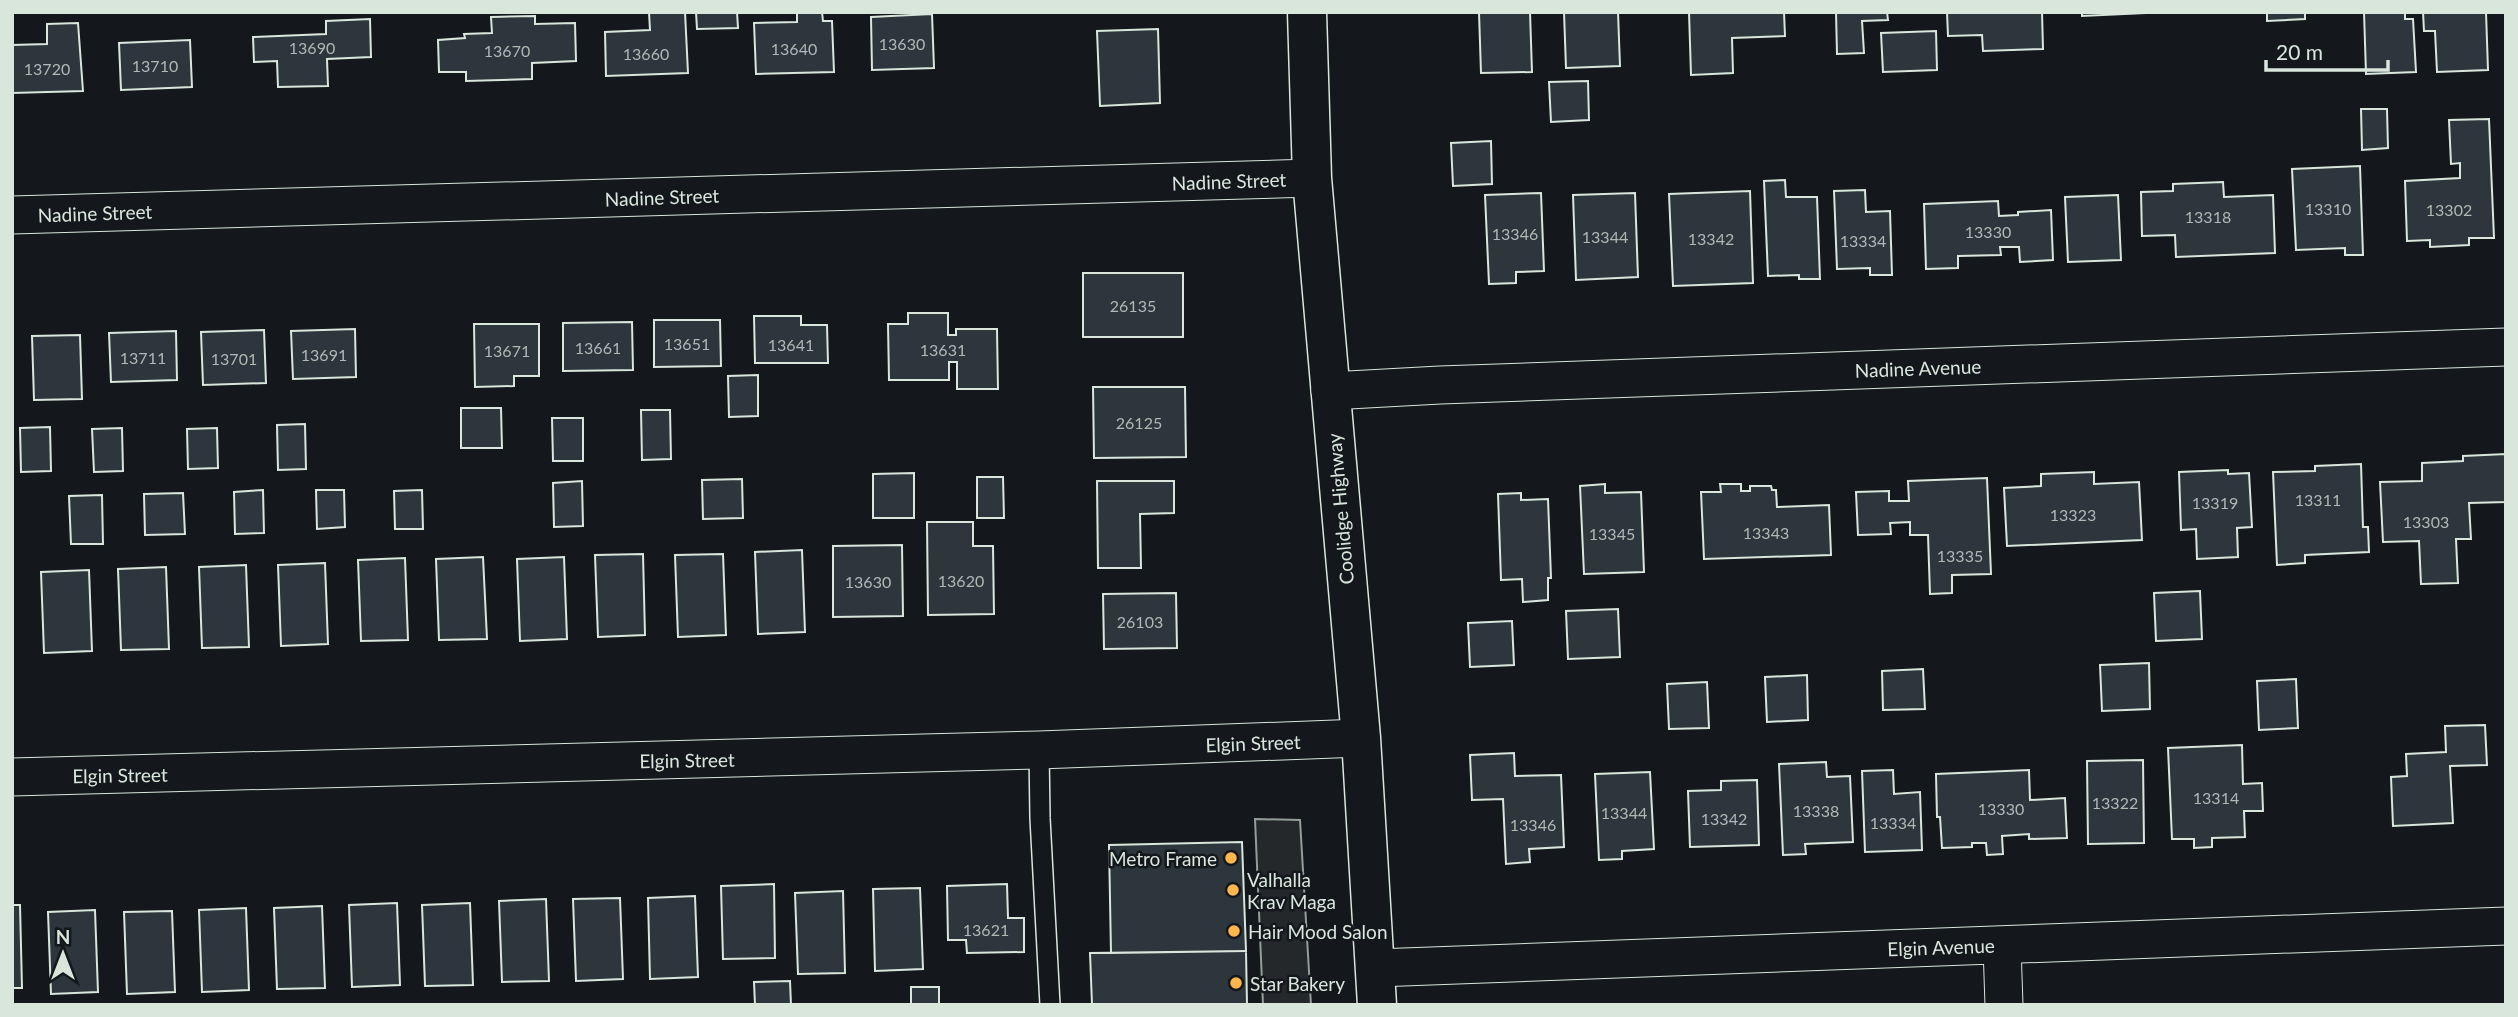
<svg xmlns="http://www.w3.org/2000/svg" width="2518" height="1017" font-family="Lato,sans-serif">
<rect width="100%" height="100%" fill="#14181c"/>
<!-- parking -->
<path fill="#24282b" stroke="#939e99" stroke-width="2" d="M1255 819 1300 820 1311 1005H1263Z"/>
<!-- building -->
<path fill="#2c363c" stroke="#d8e6dc" stroke-width="2" d="M649 12H685L688 73 606 76 605 32 650 30Z
M696 12H737L738 28 697 29Z
M797 12H822L823 21H832L834 72 756 74 754 23 797 22Z
M1479 12H1530L1532 72 1481 73Z
M1564 12H1618L1620 66 1566 68Z
M1689 12H1784L1785 36 1732 38 1733 73 1691 75Z
M1836 12H1887L1888 20 1862 21 1864 53 1837 54Z
M1947 12H2042L2043 49 1983 51 1982 35 1948 36Z
M2082 12H2168L2082 16Z
M2267 12H2305V19L2267 21Z
M2405 12V19H2413L2416 72 2366 74 2364 12Z
M2423 12H2486L2488 70 2437 72 2435 31H2424Z
M932 14 934 68 872 70 871 17Z
M535 16V24L575 23 576 61 532 63V79L466 81V72H439L438 40 465 38 464 34 492 33 491 17Z
M370 19 371 57 327 59 328 86 278 87 277 61 254 62 253 37 326 34V21Z
M78 23 83 91 12 93V45L47 44V24Z
M1158 29 1160 103 1100 106 1097 31Z
M1936 31 1937 70 1883 72 1881 33Z
M190 40 192 87 121 90 119 43Z
M1588 81 1589 120 1551 122 1549 82Z
M2361 109H2387L2388 148 2362 150Z
M2489 119 2494 238H2469V245L2430 247V240L2407 241 2405 181 2460 178V163L2451 164 2449 120Z
M1491 141 1492 184 1453 186 1451 143Z
M2360 166 2363 255H2345V248L2296 250 2292 169Z
M1785 180 1786 197H1817L1820 279H1799V275L1768 276 1764 181Z
M2223 182 2224 197 2273 195 2275 253 2176 257 2175 235 2142 236 2141 192 2173 191V184Z
M1865 190 1866 212 1890 211 1892 275H1870V268L1837 269 1834 191Z
M1750 191 1753 283 1673 286 1669 194Z
M1541 193 1544 271 1516 272V283L1489 284 1485 195Z
M1635 193 1638 277 1576 280 1573 195Z
M2118 195 2121 260 2068 262 2065 197Z
M1998 201 1999 216 2018 215V212L2051 210 2053 260 2020 262 2019 247H2000L2001 255 1958 256V268L1926 269 1924 204Z
M1083 273H1183V337H1083Z
M908 313H948V335H956V329H997L998 389H957V362H949V380H889L888 324H908Z
M754 316H801V325H827L828 363H755Z
M654 320H720L721 366 654 367Z
M632 322 633 370 563 371V323Z
M474 324H539V376H514V386L475 387Z
M355 329 356 377 293 379 291 331Z
M264 330 266 383 203 385 201 332Z
M176 331 177 380 111 382 109 333Z
M80 335 82 399 34 400 32 336Z
M758 375V416L729 417 728 376Z
M1093 387H1185L1186 457 1094 458Z
M461 408H501L502 448H461Z
M641 410H670L671 459 642 460Z
M552 418H583V461H553Z
M305 424 306 469 278 470 277 425Z
M50 427 51 471 21 472 20 428Z
M122 428 123 471 94 472 92 429Z
M217 428 218 468 188 469 187 429Z
M2506 454V502L2469 503 2471 539H2456L2458 583 2421 584 2419 541 2383 542 2380 482 2422 481V463L2463 461V456Z
M2361 464 2363 527H2368L2369 552 2305 555V563L2277 565 2273 472 2315 471V466Z
M2228 470V474L2249 473 2252 527 2237 528 2238 557 2197 559 2196 529 2181 530 2179 472Z
M2094 472V484L2139 482 2142 540 2007 546 2004 488 2041 486V474Z
M914 473V518H873V474Z
M977 477H1003L1004 518H977Z
M1987 478 1991 574 1952 575V593L1930 594 1928 535H1910V522L1890 523 1891 534 1858 535 1856 492 1889 491V501H1909L1908 481Z
M742 479 743 518 703 519 702 480Z
M582 481 583 526 554 527 553 483Z
M1097 481H1174V513L1140 514 1141 568H1098Z
M1605 484V493L1641 492 1644 572 1584 574 1580 486Z
M1720 484H1741V491H1750V486H1771L1772 490H1776L1777 507 1829 505 1831 555 1704 559 1701 492H1721Z
M263 490 264 533 235 534 234 492Z
M316 490H344L345 527 317 529Z
M422 490 423 529H395L394 491Z
M183 493 185 534 145 535 144 494Z
M1521 493V500L1548 499 1551 578H1548V600L1523 602 1522 579 1501 580 1498 494Z
M102 495 103 544H71L69 496Z
M927 522H973V546H993L994 614 928 615Z
M902 545 903 616 833 617V546Z
M802 550 805 632 758 634 755 552Z
M643 554 645 635 598 637 595 555Z
M723 554 726 635 678 637 675 555Z
M483 557 487 639 439 640 436 559Z
M564 557 567 639 520 641 517 559Z
M405 558 408 640 361 641 358 560Z
M325 563 328 644 281 646 278 565Z
M246 565 249 647 202 648 199 567Z
M166 567 169 649 121 650 118 569Z
M89 570 92 651 44 653 41 572Z
M2200 591 2202 639 2156 641 2154 593Z
M1176 593 1177 648 1104 649 1103 594Z
M1618 609 1620 657 1568 659 1566 611Z
M1512 621 1514 665 1470 667 1468 623Z
M2149 663 2150 709 2102 711 2100 665Z
M1923 669 1925 709 1883 710 1882 671Z
M1807 675 1808 720 1767 722 1765 677Z
M2296 679 2298 728 2259 730 2257 681Z
M1707 682 1709 728 1669 729 1667 684Z
M2485 725 2487 765 2450 766 2453 823 2393 826 2391 777 2407 776 2406 754 2446 752 2445 726Z
M2242 745 2243 784 2262 783 2263 811H2244L2245 837 2212 838V847L2194 848V839H2172L2168 748Z
M1514 753 1515 776 1561 775 1564 847 1529 849 1530 862 1506 864 1503 799 1472 800 1470 755Z
M2143 760 2144 843 2088 844 2087 761Z
M1826 762 1827 777 1850 776 1853 842 1805 844 1806 854 1783 855 1779 764Z
M1893 770 1894 794 1920 792 1922 850 1865 852 1862 771Z
M2029 770 2030 800 2065 798 2067 838 2029 839V834L2002 836 2003 854 1987 855 1986 843H1972V847L1942 848 1940 817H1937L1936 774Z
M1650 772 1654 849 1622 851V859L1599 860 1595 774Z
M1757 780 1759 845 1690 847 1688 791 1721 790V781Z
M1242 842 1246 951 1111 953 1109 845Z
M774 884 775 958 723 959 721 886Z
M1007 884 1008 918H1024V952L967 953 966 940H948L947 886Z
M920 888 923 969 875 971 873 889Z
M843 891 845 973 798 974 795 893Z
M695 896 698 977 650 979 648 898Z
M620 898 623 979 576 981 573 899Z
M546 899 549 981 502 982 499 901Z
M397 903 400 985 352 987 349 905Z
M470 903 473 985 425 986 422 905Z
M12 905H20L22 988H12Z
M322 906 325 988 277 989 274 908Z
M246 908 249 990 202 992 199 910Z
M95 910 98 992 51 994 48 912Z
M172 911 175 992 127 994 124 912Z
M1246 951 1247 1005 1092 1004 1090 953Z
M790 981 791 1005H755L754 982Z
M911 987H939V1005H911Z"/>
<g fill="none" stroke-linecap="round" stroke-linejoin="round">
<!-- service casing -->
<g stroke="#d8e6dc" stroke-width="22">
<path id="service" d="M1039 750 1040 818 1050 1005"/>
</g>
<!-- minor casing -->
<g stroke="#d8e6dc" stroke-width="39">
<path id="minor" d="M12 215 1312 178
M1330 391 1440 385 2506 347
M12 777 1039 750 1361 738
M2002 946 2004 1005
M1376 968 2506 926"/>
</g>
<!-- secondary casing -->
<g stroke="#d8e6dc" stroke-width="41">
<path id="secondary" d="M1307 12 1312 178 1361 738 1377 1005"/>
</g>
<!-- path -->
<path stroke="#9da8a2" stroke-width="4.5" stroke-dasharray="5 3.5" stroke-linecap="butt" d="M1674 1005V1004"/>
<!-- service -->
<use href="#service" stroke="#14181c" stroke-width="19"/>
<!-- minor -->
<use href="#minor" stroke="#14181c" stroke-width="37"/>
<!-- secondary -->
<use href="#secondary" stroke="#14181c" stroke-width="38"/>
</g>
<!-- markers -->
<g fill="#ffb74d" stroke="#14181c" stroke-width="2.5">
<circle cx="1231" cy="858" r="7"/>
<circle cx="1233" cy="890" r="7"/>
<circle cx="1234" cy="931" r="7"/>
<circle cx="1236" cy="983" r="7"/>
</g>
<g text-anchor="middle" dominant-baseline="central" stroke-width="5" stroke-linejoin="round" paint-order="stroke">
<!-- number labels -->
<g font-size="16" fill="#adbab4">
<text x="902" y="43">13630</text>
<text x="312" y="47">13690</text>
<text x="794" y="48">13640</text>
<text x="507" y="50">13670</text>
<text x="646" y="53">13660</text>
<text x="155" y="65">13710</text>
<text x="47" y="68">13720</text>
<text x="2328" y="208">13310</text>
<text x="2449" y="209">13302</text>
<text x="2208" y="216">13318</text>
<text x="1988" y="231">13330</text>
<text x="1515" y="233">13346</text>
<text x="1605" y="236">13344</text>
<text x="1711" y="238">13342</text>
<text x="1863" y="240">13334</text>
<text x="1133" y="305">26135</text>
<text x="687" y="343">13651</text>
<text x="791" y="344">13641</text>
<text x="598" y="347">13661</text>
<text x="943" y="349">13631</text>
<text x="507" y="350">13671</text>
<text x="324" y="354">13691</text>
<text x="143" y="357">13711</text>
<text x="234" y="358">13701</text>
<text x="1139" y="422">26125</text>
<text x="2318" y="499">13311</text>
<text x="2215" y="502">13319</text>
<text x="2073" y="514">13323</text>
<text x="2426" y="521">13303</text>
<text x="1766" y="532">13343</text>
<text x="1612" y="533">13345</text>
<text x="1960" y="555">13335</text>
<text x="961" y="580">13620</text>
<text x="868" y="581">13630</text>
<text x="1140" y="621">26103</text>
<text x="2216" y="797">13314</text>
<text x="2115" y="802">13322</text>
<text x="2001" y="808">13330</text>
<text x="1816" y="810">13338</text>
<text x="1624" y="812">13344</text>
<text x="1724" y="818">13342</text>
<text x="1893" y="822">13334</text>
<text x="1533" y="824">13346</text>
<text x="986" y="929">13621</text>
</g>
<!-- street labels -->
<g font-size="19" fill="#d8e6dc" stroke="#14181c">
<text transform="translate(1229 181) rotate(-2)">Nadine Street</text>
<text transform="translate(662 197) rotate(-2)">Nadine Street</text>
<text transform="translate(95 213) rotate(-2)">Nadine Street</text>
<text transform="translate(1918 368) rotate(-2)">Nadine Avenue</text>
<text transform="translate(1340 509) rotate(-95)">Coolidge Highway</text>
<text transform="translate(1253 743) rotate(-2)">Elgin Street</text>
<text transform="translate(687 760) rotate(-1)">Elgin Street</text>
<text transform="translate(120 775) rotate(-1)">Elgin Street</text>
<text transform="translate(1941 947) rotate(-2)">Elgin Avenue</text>
</g>
<!-- poi labels -->
<g font-size="19" fill="#d8e6dc" stroke="#14181c" text-anchor="start">
<text x="1217" y="858" text-anchor="end">Metro Frame</text>
<text x="1247" y="879">Valhalla<tspan x="1247" dy="22">Krav Maga</tspan></text>
<text x="1248" y="931">Hair Mood Salon</text>
<text x="1250" y="983">Star Bakery</text>
</g>
</g>
<!-- border -->
<rect width="2518" height="1017" fill="none" stroke="#d8e6dc" stroke-width="28"/>
<!-- north arrow -->
<g transform="translate(63 954)" stroke="#14181c" stroke-width="5" paint-order="stroke">
<path d="M0-5L12 26L0 18L-12 26Z" fill="#d8e6dc"/>
<text y="-10" font-size="19" font-weight="bold" text-anchor="middle" fill="#d8e6dc">N</text>
</g>
<!-- scale -->
<path d="M2266 60v10h122v-10" fill="none" stroke="#d8e6dc" stroke-width="3.5"/>
<text x="2276" y="60" font-size="21" fill="#d8e6dc" stroke="#14181c" stroke-width="5" paint-order="stroke">20 m</text>
</svg>
